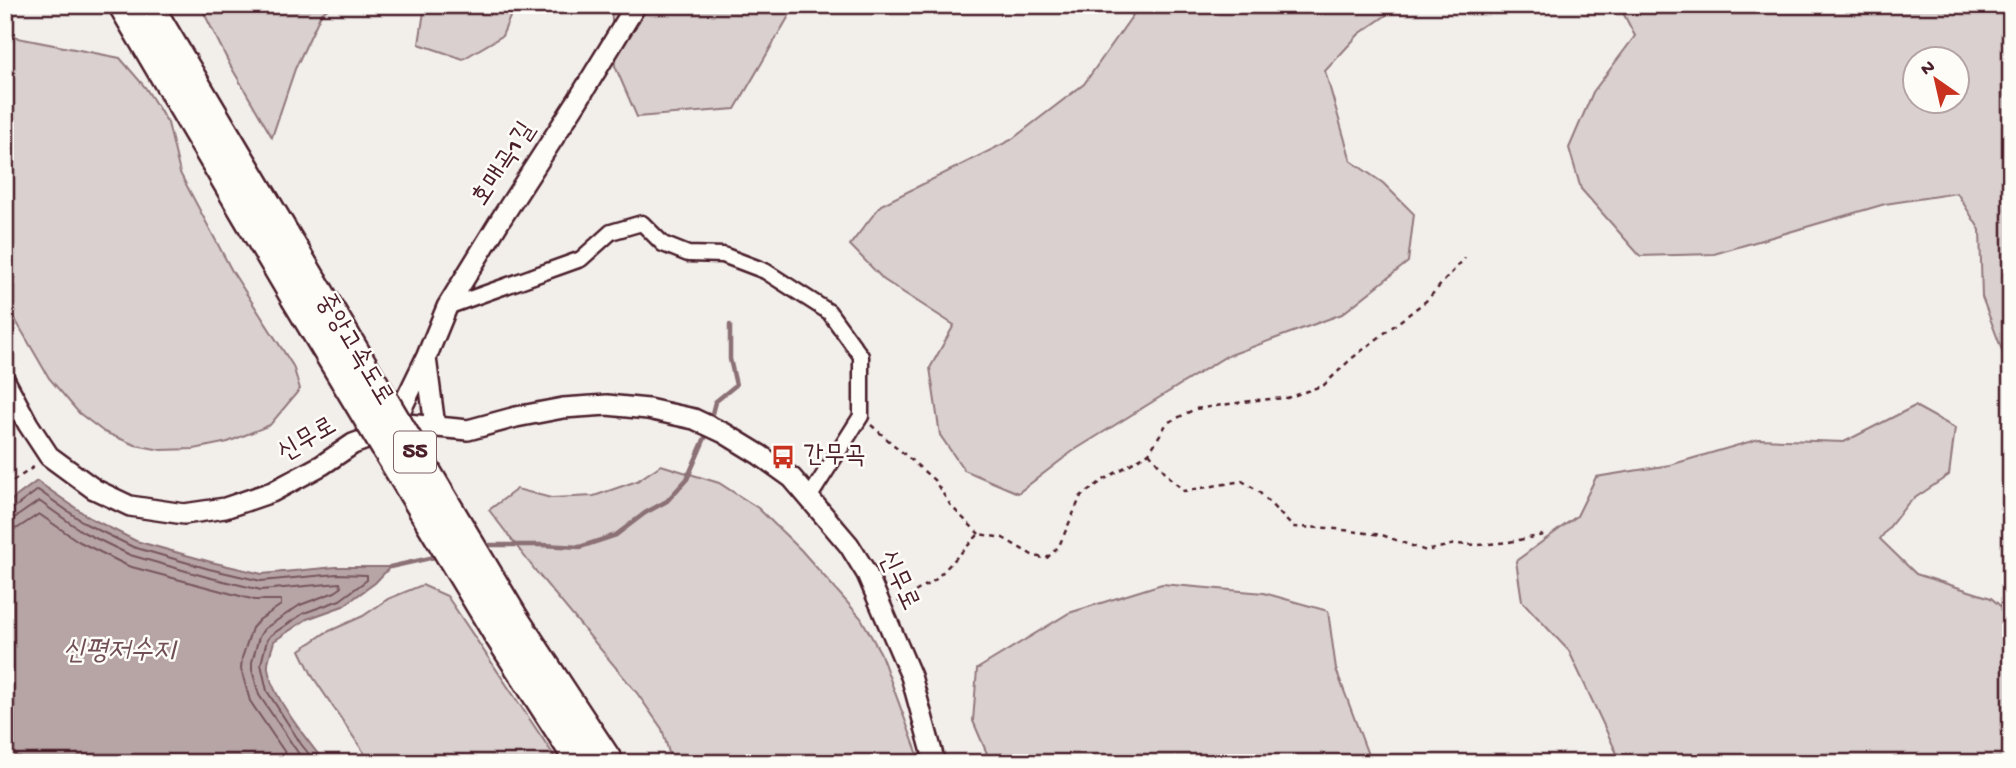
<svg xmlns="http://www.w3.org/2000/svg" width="2016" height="768" font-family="'Gochi Hand','Poor Story',sans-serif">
<rect width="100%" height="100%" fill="#f2efeb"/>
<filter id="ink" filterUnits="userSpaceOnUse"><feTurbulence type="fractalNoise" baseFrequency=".0143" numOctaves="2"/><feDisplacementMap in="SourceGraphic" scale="14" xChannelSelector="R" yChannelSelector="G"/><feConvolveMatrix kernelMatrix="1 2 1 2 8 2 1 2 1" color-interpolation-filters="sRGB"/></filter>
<g filter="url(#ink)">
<!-- green -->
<path fill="#d9d0cf" stroke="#92787d" stroke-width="2" fill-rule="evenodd" d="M200 5H333L321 14 295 69 272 137 230 65Z
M425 5H515L502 36 463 59 419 44Z
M611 5H798L793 9 735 109 637 117 615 66Z
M1140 5H1401L1359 34 1325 71 1351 161 1383 183 1414 214 1408 262 1342 314 1225 357 1073 451 1018 493 964 470 940 435 930 368 954 325 884 280 850 245 881 205 1011 140 1084 84Z
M1619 5H2011V374L1982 297 1980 230 1957 193 1885 204 1714 254 1640 256 1581 189 1569 148 1593 92 1635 36ZM1914 60H1956V102H1914Z
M5 27 18 38 120 58 145 87 168 123 180 173 232 271 293 366 300 389 270 425 228 442 194 449 161 450 135 445 104 432 79 413 49 378 5 302Z
M1915 406 1955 428 1949 475 1909 502 1880 539 1916 574 1991 598 2011 615V763H1619L1620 760 1569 651 1522 601 1516 561 1577 516 1596 477 1670 465 1759 439 1844 442Z
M661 465 719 483 758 508 801 550 861 618 880 652 921 763H672L662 729 637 693 538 574 489 510 517 489 551 498 594 496 637 481Z
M1162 584 1264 593 1328 611 1336 669 1371 763H991L973 721 977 669 1069 613Z
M422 585 447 596 559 763H371L313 677 300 650 325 633 363 616 388 599Z"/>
<!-- water -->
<path fill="#b7a5a6" stroke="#8b6f75" stroke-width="2" d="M37 481 90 518 136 541 211 562 262 574 336 567H390L375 583 343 606 307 619 274 641C272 650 267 660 268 668 271 696 308 741 325 763H5V505Z"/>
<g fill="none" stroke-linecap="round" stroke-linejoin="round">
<!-- shore -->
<path stroke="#76555c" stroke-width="2" d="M5 510H11L38 490 86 524 133 547 209 569 261 581 337 574 367 575V580L340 600 304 613 271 635 267 640 261 664 267 691 301 744 316 763
M5 519 16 517 39 501 83 532 130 555 207 577 261 590 340 583 341 588 335 592 300 605 264 629 259 637 252 662V670L259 695 305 763
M5 530 18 528 39 514 78 541 128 566 255 600H281V605L259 620 252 628 242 658 241 669 250 701 292 763"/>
<!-- stream -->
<path stroke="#8b6f75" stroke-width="4.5" d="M710 421 715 402 736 385 730 359V325
M482 547 489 545H542L580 547 616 535 645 513 667 501 687 479 707 433
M390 567 439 556"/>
<!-- minor casing -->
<g stroke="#4a1f2b" stroke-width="19">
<path id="minor" d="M447 307 581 259 611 232 642 223 663 244 688 254 723 255 765 271 829 312 861 356V416L809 498"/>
</g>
<!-- tertiary casing -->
<g stroke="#4a1f2b" stroke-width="24">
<path id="tertiary" d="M426 358 435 426
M5 381 28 424 49 456 94 489 130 506 184 514 225 508 272 492 322 465 353 444 407 424 468 430 516 417 563 408 607 405 648 409 694 419 724 433 760 455 792 478 849 545 867 574 911 676 935 763
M392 428 426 358 447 307 501 219 578 100 636 5"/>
</g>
<!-- motorway casing -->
<g stroke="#4a1f2b" stroke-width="33">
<path id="motorway" d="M123 5 295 297
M148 5 313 282
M516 622 609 763
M498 634 581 763"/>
</g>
<!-- path -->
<path stroke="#4a1f2b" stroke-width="2.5" stroke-dasharray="5 5" stroke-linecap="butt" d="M871 425 934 480 951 506 979 534
M1149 453 1172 480 1184 491 1242 481 1257 490 1293 527 1328 528 1382 535 1426 551 1455 544 1478 545 1509 542 1548 534
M5 487 35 466
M898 602 935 580 979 534 1003 538 1032 555 1046 559 1059 546 1081 496 1105 479 1149 453 1167 423 1195 409 1257 400 1287 398 1324 385 1351 359 1426 301 1465 258"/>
<!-- minor -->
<use href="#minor" stroke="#fdfcf7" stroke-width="14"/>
<!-- tertiary -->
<use href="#tertiary" stroke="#fdfcf7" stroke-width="19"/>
<!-- motorway -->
<use href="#motorway" stroke="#fdfcf7" stroke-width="28"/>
<!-- motorway-bridge casing -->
<g stroke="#4a1f2b" stroke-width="33" stroke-linecap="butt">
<path id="motorway-bridge" d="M313 282 516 622
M295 297 498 634"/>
</g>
<!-- motorway-bridge -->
<use href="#motorway-bridge" stroke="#fdfcf7" stroke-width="28"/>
</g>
</g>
<!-- icons -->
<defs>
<g id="bus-bare" transform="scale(1.89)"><path d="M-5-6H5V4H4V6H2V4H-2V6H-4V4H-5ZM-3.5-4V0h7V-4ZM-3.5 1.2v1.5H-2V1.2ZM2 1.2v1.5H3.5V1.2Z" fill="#c8321e" stroke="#fdfcf7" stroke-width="2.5" paint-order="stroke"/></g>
</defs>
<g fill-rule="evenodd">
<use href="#bus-bare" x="783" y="457"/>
</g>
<g text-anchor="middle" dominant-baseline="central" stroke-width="5" stroke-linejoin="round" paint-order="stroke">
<!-- shield labels -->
<rect fill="#fdfcf7" stroke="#806168" stroke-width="2" x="394" y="431.5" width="42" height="41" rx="5"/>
<g font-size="24" font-weight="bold" fill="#4a1f2b">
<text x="415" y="452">55</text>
</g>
<!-- street labels -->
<g font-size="26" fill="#4a1f2b" stroke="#fdfcf7">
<text transform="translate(505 165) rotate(-57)">호매곡1길</text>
<text transform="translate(353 350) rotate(59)">중앙고속도로</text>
<text transform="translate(308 441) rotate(-30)">신무로</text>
<text transform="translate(897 581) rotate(65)">신무로</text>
</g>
<!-- poi labels -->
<g font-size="26" fill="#4a1f2b" stroke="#fdfcf7" text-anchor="start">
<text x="803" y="457">간무곡</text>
</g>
<!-- water labels -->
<g font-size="28" font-style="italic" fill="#704e56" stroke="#fdfcf7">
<text x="119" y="652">신평저수지</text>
</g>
</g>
<!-- margin -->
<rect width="2016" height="768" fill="none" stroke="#fdfcf7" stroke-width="28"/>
<rect x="14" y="14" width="1988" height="740" fill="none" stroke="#4a1f2b" stroke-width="2.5" filter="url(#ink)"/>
<!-- north arrow -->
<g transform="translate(1936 80) rotate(326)"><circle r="33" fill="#fdfcf7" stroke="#b5a4a5" stroke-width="2"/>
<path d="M0-5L12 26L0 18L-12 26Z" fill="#c8321e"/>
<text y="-10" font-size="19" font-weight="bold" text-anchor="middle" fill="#4a1f2b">N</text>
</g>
</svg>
